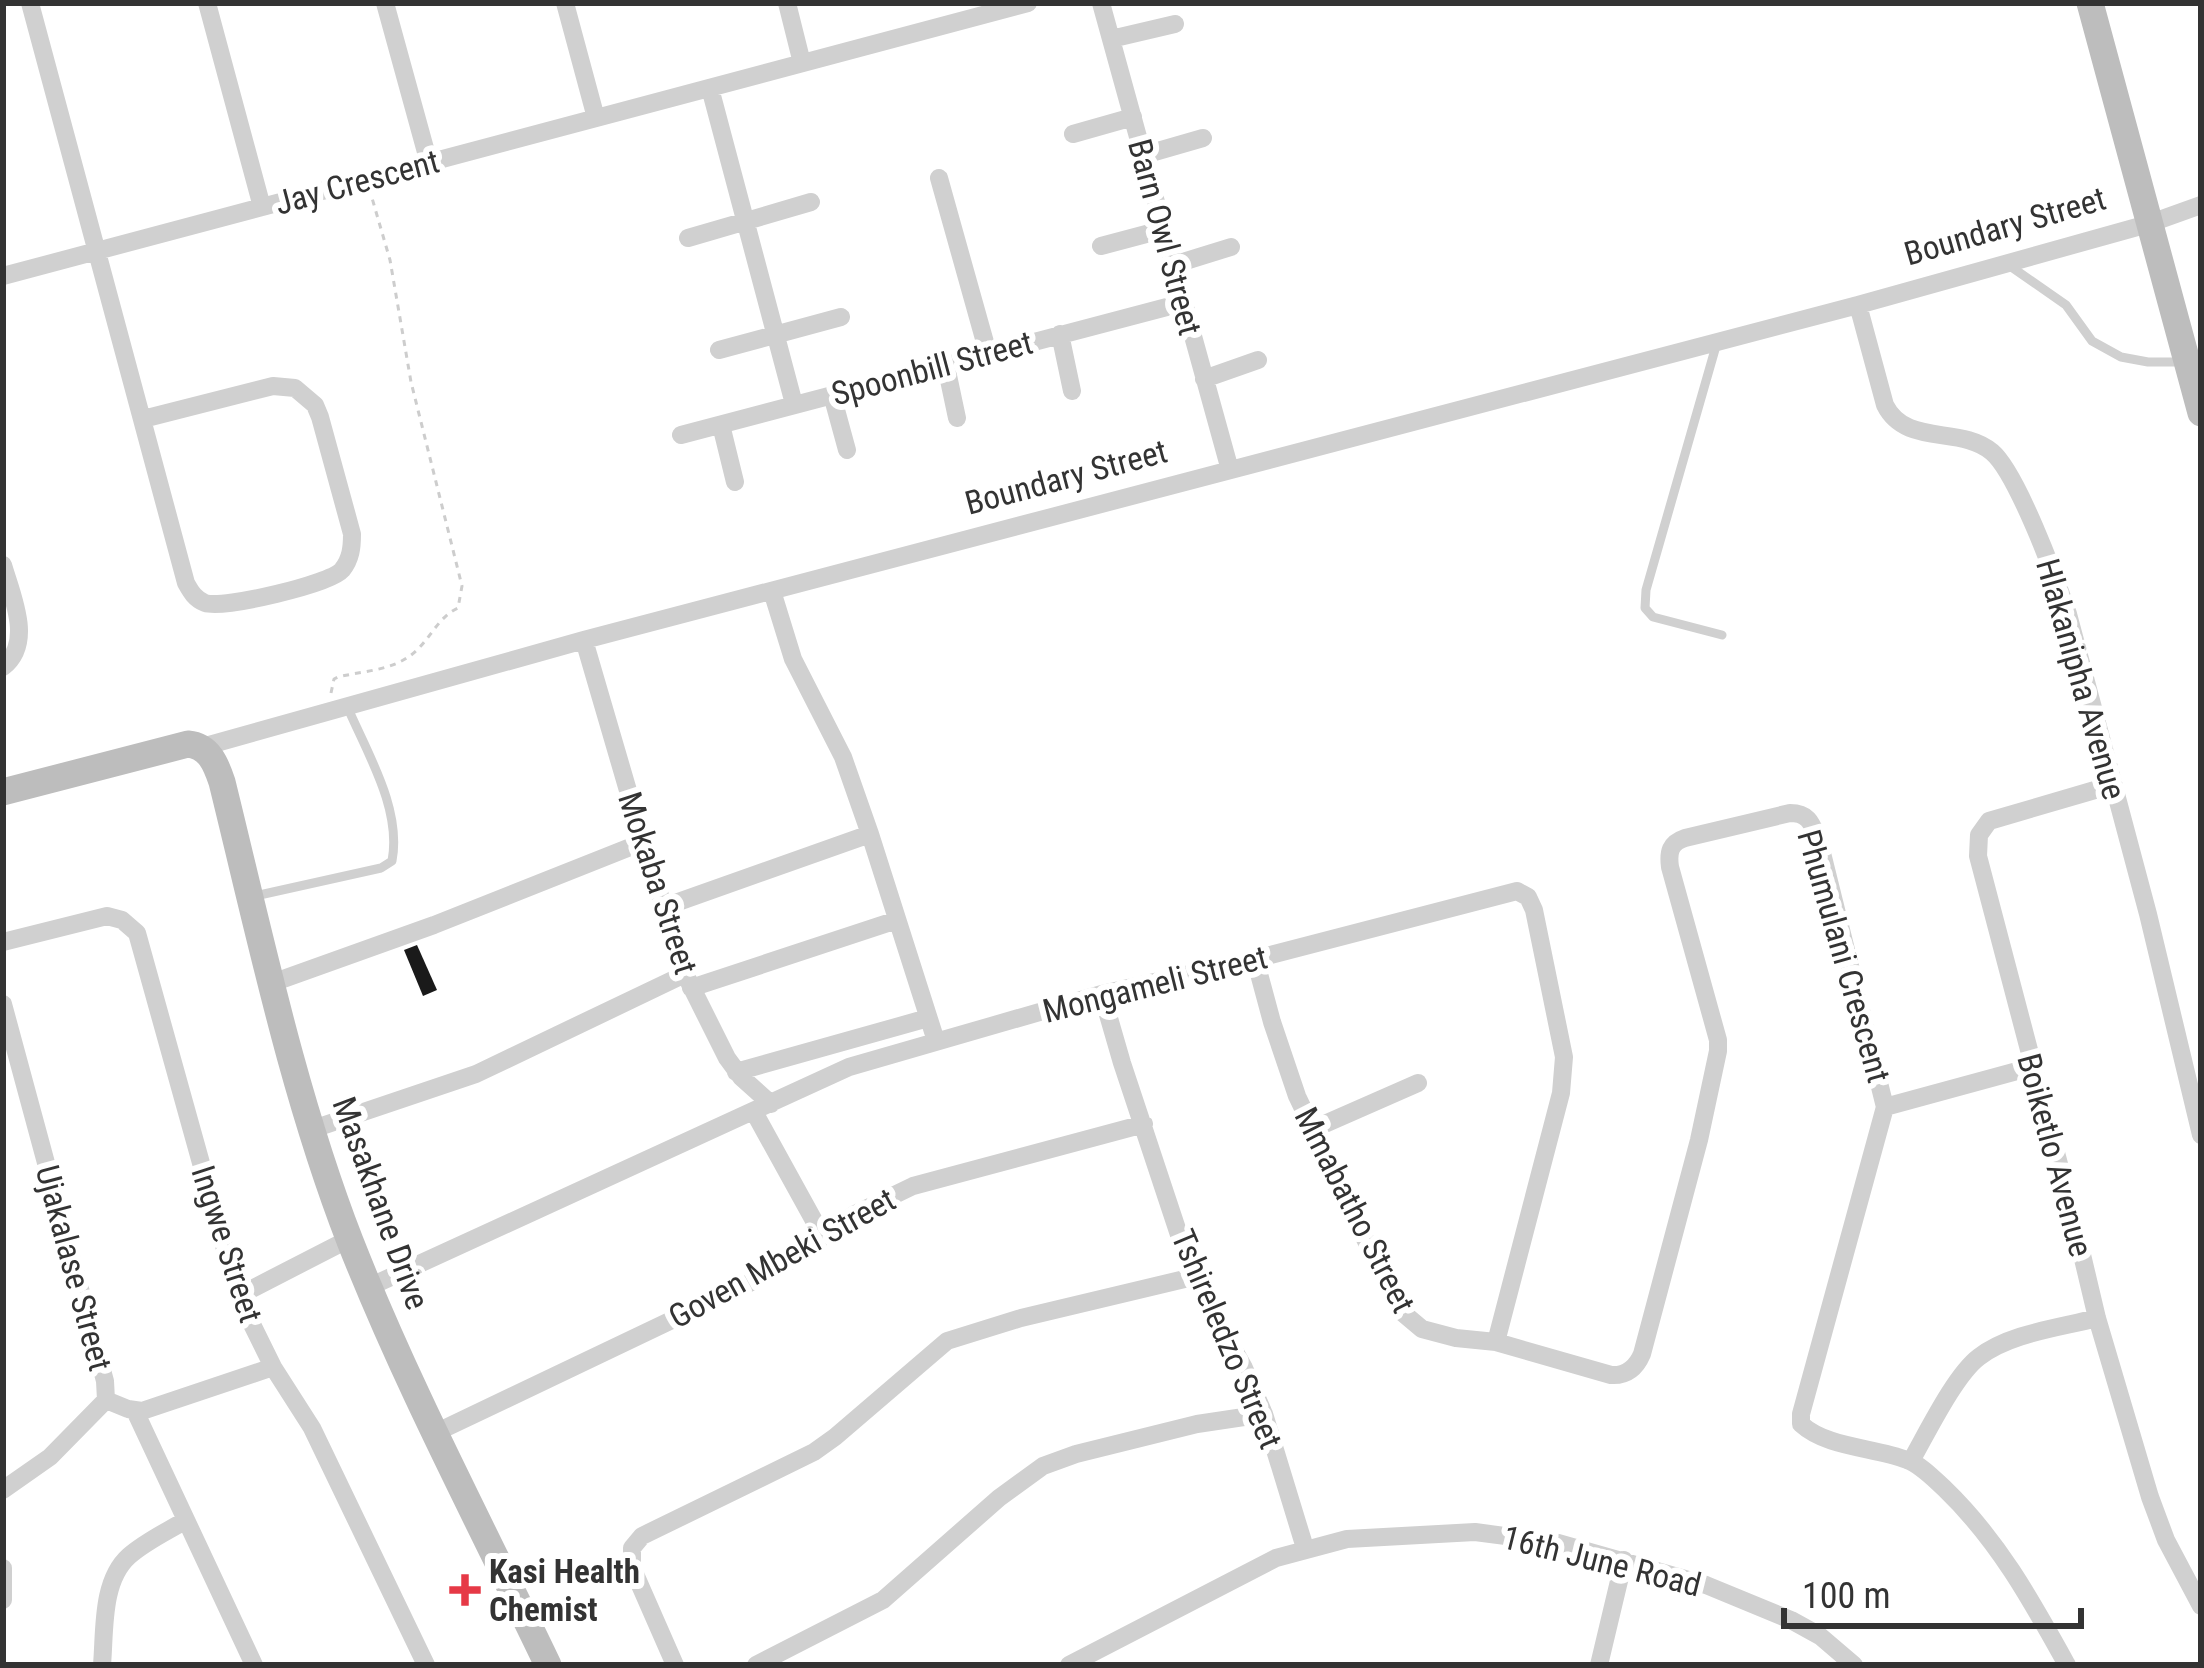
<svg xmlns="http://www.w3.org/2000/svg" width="2204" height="1668" font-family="'Roboto Condensed',sans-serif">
<rect width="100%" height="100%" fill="#fff"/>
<!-- building -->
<path fill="#1a1a1a" d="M417 945 437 990 423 996 404 950Z"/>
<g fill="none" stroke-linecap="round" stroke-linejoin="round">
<!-- path -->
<path stroke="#cdcdcd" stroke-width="3" stroke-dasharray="6 6" stroke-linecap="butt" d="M331 693 334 679 338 677C367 670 396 671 418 649 432 635 440 616 458 608L462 586 411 382 390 260 372 198"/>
<!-- lane -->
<path stroke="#d0d0d0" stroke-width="9" d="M2010 266 2066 305 2092 341 2121 357 2148 362H2180
M1716 346 1646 590 1645 608 1653 617 1722 635
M255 896 381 868 392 861C402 809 367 753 347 706"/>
<!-- street -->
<path stroke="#d0d0d0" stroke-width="18" d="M30 3 186 583C191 592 195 599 205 603 224 609 330 584 342 570 351 559 352 547 352 534L320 417 315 405 295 388 273 386 143 419
M207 3 262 207
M385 3 429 163
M565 3 596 118
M787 3 802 63
M1101 3 1230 470
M1111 39 1175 24
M710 88 794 404
M1073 134 1133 117
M1144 155 1203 138
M939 178 988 353
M688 238 811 202
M1101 246 1165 229
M1173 265 1231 247
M3 276 1028 3
M1858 305 1885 405C1906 447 1960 425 1992 452 2017 473 2056 579 2068 614L2148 914 2201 1135
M1060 334 1072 391
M719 350 841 317
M946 366 957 418
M1204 379 1258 360
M832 395 847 450
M721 425 735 482
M681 435 1182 303
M3 565C12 596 34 643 3 667
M772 591 793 659 843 757 870 834 936 1041
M584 640 643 842 685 974 727 1058 741 1077 771 1104
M202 747 584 640 1858 305 2148 224 2201 205
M2112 785 1989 821 1979 835 1978 856 2074 1221 2097 1318 2150 1497 2166 1540 2201 1606
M664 907 870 834
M3 942 107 916 122 920 137 933 238 1296 273 1367 312 1428 426 1665
M1255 959 1272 1022 1297 1096 1386 1283 1403 1313 1422 1329 1456 1338 1496 1342 1611 1375C1626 1376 1636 1368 1642 1354L1699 1140 1718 1051V1040L1670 867C1668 852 1670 843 1685 838L1790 813C1810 813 1812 825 1819 841L1885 1107 1801 1414V1424C1827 1448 1874 1447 1907 1460 1921 1465 1933 1478 1944 1488 1998 1540 2031 1600 2067 1665
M272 983 434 925 643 842
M691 988 897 920
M1102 994 1122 1063 1193 1277 1244 1368 1264 1414 1305 1548
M3 1004 105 1381 106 1400 50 1457 3 1490
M736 1072 928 1018
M1885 1107 2032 1067
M754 1112 823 1237
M313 1129 476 1074 685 974
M1311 1130 1418 1083
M369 1287 849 1067 1102 994 1255 959 1517 891 1528 897 1534 910 1564 1057 1561 1093 1496 1342
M238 1296 349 1239
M106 1400 128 1409 142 1411 273 1367
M135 1411 254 1665
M435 1433 760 1278 788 1262 855 1214 913 1186 1144 1124
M1911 1461C1927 1433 1955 1375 1979 1357 2010 1333 2059 1328 2097 1318
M3 1568V1600
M102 1665C105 1631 101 1581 129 1556 146 1541 168 1531 186 1520
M675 1665 632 1567V1548L642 1536 814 1452 835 1437 947 1341 1021 1318 1193 1277
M756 1665 883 1600 999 1498 1043 1466 1076 1454 1197 1424 1264 1414
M1069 1665 1276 1558 1347 1539 1475 1532 1558 1543 1706 1585 1791 1620 1820 1636 1854 1665
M1599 1665 1624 1560"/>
<!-- secondary -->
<path stroke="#bdbdbd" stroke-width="27" d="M2090 3 2201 413
M3 792 188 744C209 746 216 764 222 782 260 936 293 1094 350 1241 407 1386 481 1525 548 1665"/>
</g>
<!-- markers -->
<path fill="#e63946" stroke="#fff" stroke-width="4.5" d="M459 1572h12v12h12v12h-12v12h-12v-12h-12v-12h12z"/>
<g text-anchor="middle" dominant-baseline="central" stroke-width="12" stroke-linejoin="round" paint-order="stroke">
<!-- street labels -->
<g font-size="33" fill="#333" stroke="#fff">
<text transform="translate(357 182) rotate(-15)">Jay Crescent</text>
<text transform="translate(2005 226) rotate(-16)">Boundary Street</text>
<text transform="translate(1165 237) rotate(75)">Barn Owl Street</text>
<text transform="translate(932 368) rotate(-15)">Spoonbill Street</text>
<text transform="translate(1066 477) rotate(-15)">Boundary Street</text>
<text transform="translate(2081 679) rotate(74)">Hlakanipha Avenue</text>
<text transform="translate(658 883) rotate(72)">Mokaba Street</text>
<text transform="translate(1844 956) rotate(74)">Phumulani Crescent</text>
<text transform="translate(1155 984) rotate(-14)">Mongameli Street</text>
<text transform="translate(2055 1155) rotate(75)">Boiketlo Avenue</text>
<text transform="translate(381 1203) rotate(70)">Masakhane Drive</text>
<text transform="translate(1355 1210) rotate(63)">Mmabatho Street</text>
<text transform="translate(227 1244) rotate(72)">Ingwe Street</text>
<text transform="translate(782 1258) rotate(-29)">Goven Mbeki Street</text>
<text transform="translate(74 1268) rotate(75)">Ujakalase Street</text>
<text transform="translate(1227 1339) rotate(67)">Tshireledzo Street</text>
<text transform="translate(1602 1561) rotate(14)">16th June Road</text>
</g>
<!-- poi labels -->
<g font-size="33" font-weight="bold" fill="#333" stroke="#fff" text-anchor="start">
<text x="489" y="1571">Kasi Health<tspan x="489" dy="38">Chemist</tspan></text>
</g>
</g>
<!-- border -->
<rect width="2204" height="1668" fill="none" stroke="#333333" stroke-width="12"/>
<!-- scale -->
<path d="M1784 1608v18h297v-18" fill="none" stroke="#333333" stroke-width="6"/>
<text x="1802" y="1608" font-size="36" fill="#333333" stroke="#ffffff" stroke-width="9" paint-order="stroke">100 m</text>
</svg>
